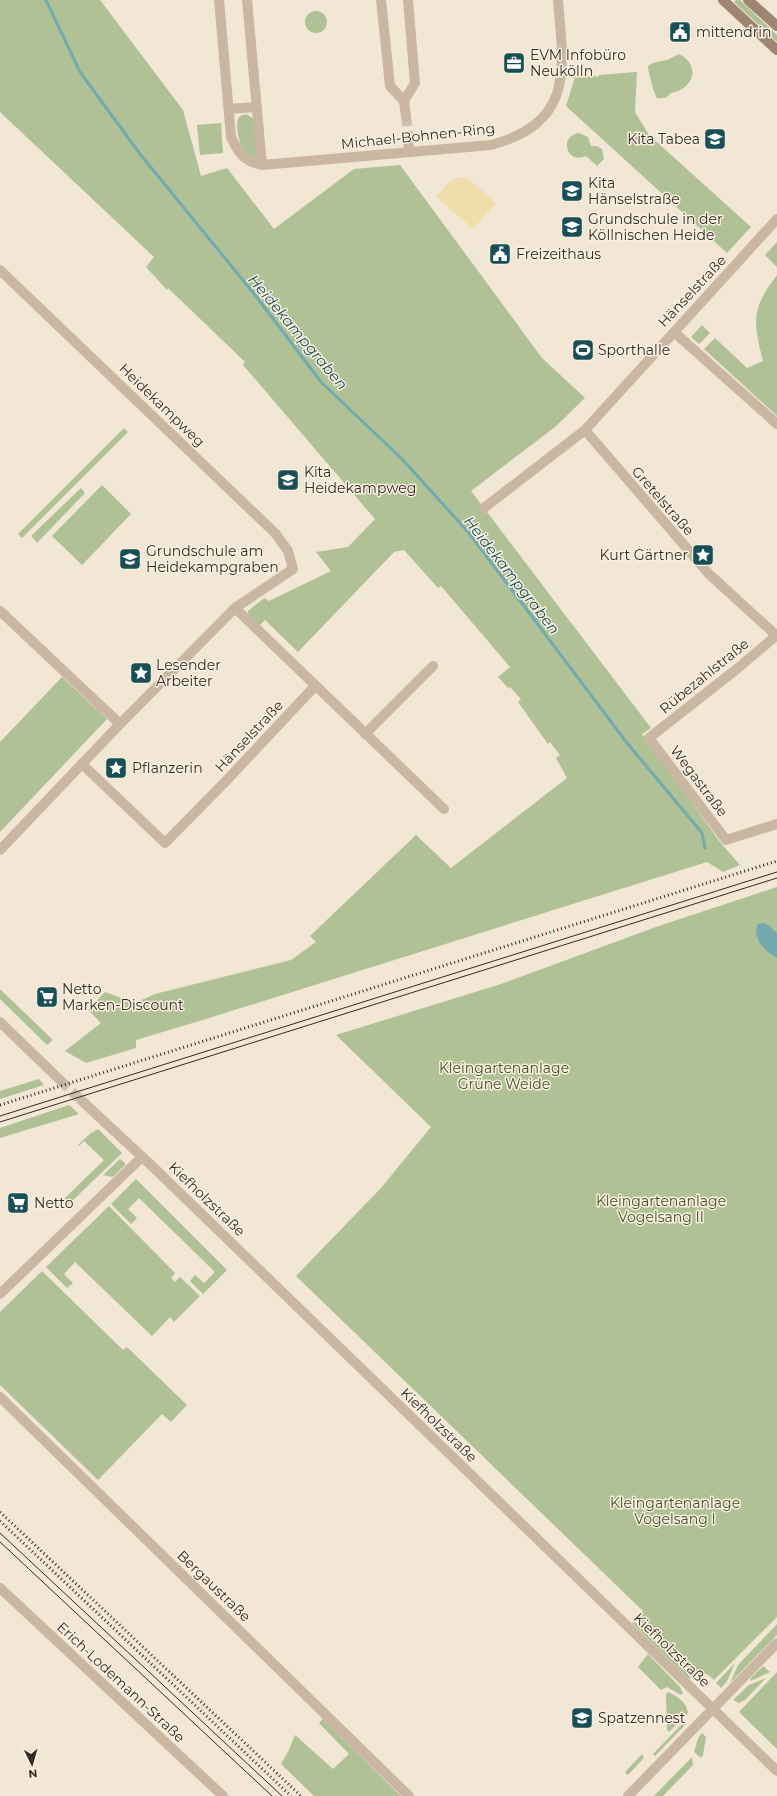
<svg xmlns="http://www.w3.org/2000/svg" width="777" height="1796" font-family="Montserrat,sans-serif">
<rect width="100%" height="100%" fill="#f2e6d5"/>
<!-- green -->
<path fill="#afc195" d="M0 0H100L183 110 201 176 227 168 274 229 354 169 400 165 542 358 585 398 555 427 471 491 651 728 642 734 720 842 740 865 723 872 707 862 206 1019 136 1040V1048L86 1063 65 1051 101 1023 88 1010 105 992 135 1003 155 994 291 960 316 942 310 936 416 835 451 868 567 778 556 758 560 755 550 742 548 744 518 702 521 699 510 687 508 688 498 677 510 667 441 586 438 588 404 550 394 552 298 652 265 620 259 626 248 615V611L264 598 269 601 331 571 316 552 348 547 375 519 243 365 245 362 168 288 167 290 146 267 154 257 0 112Z
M736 0H740L777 35V42L734 2Z
M305 22a11 11 0 1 1 22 0a11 11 0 1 1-22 0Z
M679 54C702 66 693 89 671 93 667 98 663 99 657 98 654 94 648 71 648 66L653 63 667 60Z
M637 72 635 112 649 135 751 227 727 253 566 106 575 77 595 76 598 77 599 75Z
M246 114 254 119 258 159C255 158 251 157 248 156 240 149 235 129 238 119 239 116 243 115 246 114Z
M221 123 223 153 200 155 197 125Z
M579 133 588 137 591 146H597L602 149 604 159 597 166 586 156C567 165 558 136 579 133Z
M777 242V267L765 255Z
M777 275V416L704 349 715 338 747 368 763 361C753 321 751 309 777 275Z
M702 325 710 333 699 344 691 337Z
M124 428 128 432 22 538 18 534Z
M102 485 131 514 82 565 52 536Z
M81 488 85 493 37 543 31 536Z
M62 677 107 719 0 832V742Z
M777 887V1617L714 1680 707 1674 698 1675 690 1670 637 1618 643 1611 296 1276 381 1188 431 1127 336 1035 501 984 656 927Z
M0 989 53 1040 47 1045 0 999Z
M39 1079 44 1085 0 1099V1091Z
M69 1105 79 1114 0 1138V1128Z
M98 1129 122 1153 68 1205 63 1200 104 1160 84 1141 79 1146 78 1145 91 1133Z
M120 1159 126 1164 113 1177 103 1175Z
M136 1179 227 1270 203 1294 190 1281 195 1275 204 1283 215 1272 139 1198 128 1209 137 1218 131 1224 111 1204Z
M109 1206 175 1273 171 1278 175 1282 180 1277 200 1296 174 1322 170 1317 152 1336 75 1262 64 1274 73 1283 67 1288 46 1267Z
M42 1271 123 1350 127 1347 187 1405 171 1422 162 1414 98 1480 0 1385V1312Z
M634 1621 688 1673 692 1679 688 1678 632 1623Z
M777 1624V1635L730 1683 738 1665Z
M648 1654 680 1687 683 1693 681 1695 667 1687 661 1690 638 1667Z
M735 1663 727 1681 721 1688 716 1683Z
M763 1666 770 1672 751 1681 750 1679Z
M777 1672V1749L739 1712Z
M766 1678 745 1700 739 1703 733 1700 749 1685Z
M668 1692C678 1697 686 1701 688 1713L669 1732 667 1730 666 1694Z
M323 1719 401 1796H314L281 1764 288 1752 295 1735 333 1769 349 1754 319 1723Z
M685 1721 687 1723 655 1756 653 1754Z
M702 1733 706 1737 703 1755 701 1758 694 1752 698 1738Z
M642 1754 644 1758 628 1775 625 1772Z
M692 1757 693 1765 663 1796H654Z"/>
<!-- sand -->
<path fill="#f1dda9" d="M460 177 467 178 496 203 473 229 436 197 448 183Z"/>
<!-- water -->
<path fill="#73aab0" d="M763 923 768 925 777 933V958C766 952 753 941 757 926L758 924Z"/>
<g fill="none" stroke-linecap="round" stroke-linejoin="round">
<!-- stream -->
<path stroke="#73aab0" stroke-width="3" d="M46 0 80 72 140 154 255 295 321 382 402 459 469 533 627 743 702 833 705 848"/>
<!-- minor-tunnel -->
<path stroke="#ccc0b2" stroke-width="10" stroke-dasharray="10 5" stroke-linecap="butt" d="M406 116 408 136"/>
<!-- tertiary-tunnel -->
<path stroke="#ccc0b2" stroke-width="10" stroke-dasharray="10 5" stroke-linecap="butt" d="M61 1081 81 1100"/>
<!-- minor -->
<path stroke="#cab7a1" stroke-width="10" d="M219 0 231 137C239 154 244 161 262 165L491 145C574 122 564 71 558 0
M247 0 262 165
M381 0 390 86 404 101
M229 109 257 107
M406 116 404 101 415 83 408 0
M408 136 409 152
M0 270 275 533 288 551 293 569 235 608 120 724 0 850
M674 332 777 424
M585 430 709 574 777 636
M484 508 585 430 777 219
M235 608 444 809
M0 611 120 724
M777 635 738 668 649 738 726 840 777 824
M365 734 433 666
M83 765 165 843 226 781 315 686
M0 1294 142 1157
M0 1397 409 1796
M0 1588 223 1796"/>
<!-- tertiary -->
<path stroke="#cab7a1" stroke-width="10" d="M0 1022 61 1081
M81 1100 152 1166 777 1771
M628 1796 777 1643"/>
<!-- secondary -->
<path stroke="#9e8572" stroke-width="10" d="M723 0 777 50
M748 0 777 26"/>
<!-- tram -->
<path stroke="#342a24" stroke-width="1" d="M0 1116 777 872
M0 1122 777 878
M0 1533 282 1796
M0 1542 272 1796"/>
<!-- rail -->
<path stroke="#342a24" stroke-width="3" stroke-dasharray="1 3" stroke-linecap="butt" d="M0 1105 777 861
M0 1512 301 1796
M0 1521 291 1796"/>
</g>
<!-- icons -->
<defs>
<g id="civic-square" transform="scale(1.15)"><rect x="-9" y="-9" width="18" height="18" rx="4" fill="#184f57" stroke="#faf0e1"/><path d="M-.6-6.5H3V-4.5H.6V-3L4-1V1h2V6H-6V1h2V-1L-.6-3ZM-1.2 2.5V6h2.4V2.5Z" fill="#fff"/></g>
<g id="office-square" transform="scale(1.15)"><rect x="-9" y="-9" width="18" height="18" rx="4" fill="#184f57" stroke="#faf0e1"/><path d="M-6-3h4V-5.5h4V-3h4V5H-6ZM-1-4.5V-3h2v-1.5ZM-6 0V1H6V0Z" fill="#fff"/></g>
<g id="school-square" transform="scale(1.15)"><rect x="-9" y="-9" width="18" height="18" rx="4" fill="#184f57" stroke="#faf0e1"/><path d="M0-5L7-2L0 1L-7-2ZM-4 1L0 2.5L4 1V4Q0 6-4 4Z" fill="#fff"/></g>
<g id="stadium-square" transform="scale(1.15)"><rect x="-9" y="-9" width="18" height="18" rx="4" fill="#184f57" stroke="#faf0e1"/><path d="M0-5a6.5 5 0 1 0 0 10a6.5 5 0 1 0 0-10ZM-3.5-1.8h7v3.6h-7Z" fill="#fff"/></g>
<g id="sight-square" transform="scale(1.15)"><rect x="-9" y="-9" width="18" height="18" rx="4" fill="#184f57" stroke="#faf0e1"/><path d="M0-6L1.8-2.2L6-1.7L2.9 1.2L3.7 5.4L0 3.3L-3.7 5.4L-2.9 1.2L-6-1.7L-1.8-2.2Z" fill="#fff"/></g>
<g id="supermarket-square" transform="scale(1.15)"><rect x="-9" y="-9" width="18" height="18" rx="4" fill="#184f57" stroke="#faf0e1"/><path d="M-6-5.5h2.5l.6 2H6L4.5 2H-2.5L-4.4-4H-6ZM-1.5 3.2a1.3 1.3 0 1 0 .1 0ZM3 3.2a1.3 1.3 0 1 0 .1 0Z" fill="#fff"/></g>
</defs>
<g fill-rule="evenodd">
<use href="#civic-square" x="680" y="32"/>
<use href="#office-square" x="514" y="63"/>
<use href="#school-square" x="715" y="139"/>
<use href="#school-square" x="572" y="191"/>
<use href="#school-square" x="572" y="227"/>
<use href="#civic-square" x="500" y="254"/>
<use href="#stadium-square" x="583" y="350"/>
<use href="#school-square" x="288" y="480"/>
<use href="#sight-square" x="703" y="555"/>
<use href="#school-square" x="130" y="559"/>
<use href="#sight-square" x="141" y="673"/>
<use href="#sight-square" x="116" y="768"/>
<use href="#supermarket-square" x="47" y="997"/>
<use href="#supermarket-square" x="18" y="1203"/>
<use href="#school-square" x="582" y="1718"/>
</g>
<g text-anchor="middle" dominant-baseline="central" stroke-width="3" stroke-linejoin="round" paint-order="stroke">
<!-- poi labels -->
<g font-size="14" fill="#342a24" stroke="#faf0e1" text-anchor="start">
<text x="696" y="32">mittendrin</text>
<text x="530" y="55">EVM Infobüro<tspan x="530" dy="16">Neukölln</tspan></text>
<text x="700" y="139" text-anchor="end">Kita Tabea</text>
<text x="588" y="183">Kita<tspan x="588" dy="16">Hänselstraße</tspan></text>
<text x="588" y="219">Grundschule in der<tspan x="588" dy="16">Köllnischen Heide</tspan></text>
<text x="516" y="254">Freizeithaus</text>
<text x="598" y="350">Sporthalle</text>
<text x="304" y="472">Kita<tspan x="304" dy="16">Heidekampweg</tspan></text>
<text x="146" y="551">Grundschule am<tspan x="146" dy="16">Heidekampgraben</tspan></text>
<text x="688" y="555" text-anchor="end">Kurt Gärtner</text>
<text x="156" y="665">Lesender<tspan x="156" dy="16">Arbeiter</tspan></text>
<text x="132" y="768">Pflanzerin</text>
<text x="62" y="989">Netto<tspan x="62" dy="16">Marken-Discount</tspan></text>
<text x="34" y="1203">Netto</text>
<text x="598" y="1718">Spatzennest</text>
</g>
<!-- street labels -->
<g font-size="14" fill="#342a24" stroke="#faf0e1">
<text transform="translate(418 136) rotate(-6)">Michael-Bohnen-Ring</text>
<text transform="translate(692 291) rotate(-47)">Hänselstraße</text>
<text transform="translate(162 405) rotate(44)">Heidekampweg</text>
<text transform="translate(663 501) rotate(49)">Gretelstraße</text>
<text transform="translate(704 676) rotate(-39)">Rübezahlstraße</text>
<text transform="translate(249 736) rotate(-47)">Hänselstraße</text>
<text transform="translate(699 781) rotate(53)">Wegastraße</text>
<text transform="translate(207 1199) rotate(44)">Kiefholzstraße</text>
<text transform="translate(439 1425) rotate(44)">Kiefholzstraße</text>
<text transform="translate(214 1586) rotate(44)">Bergaustraße</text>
<text transform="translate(672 1650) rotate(44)">Kiefholzstraße</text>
<text transform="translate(121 1682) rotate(43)">Erich-Lodemann-Straße</text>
</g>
<!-- park labels -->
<g font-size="14" fill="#405327" stroke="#faf0e1">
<text x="504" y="1068">Kleingartenanlage<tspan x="504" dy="16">Grüne Weide</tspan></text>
<text x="661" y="1201">Kleingartenanlage<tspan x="661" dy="16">Vogelsang II</tspan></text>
<text x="675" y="1503">Kleingartenanlage<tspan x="675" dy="16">Vogelsang I</tspan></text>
</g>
<!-- water labels -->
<g font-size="15" font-style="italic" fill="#184f57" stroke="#faf0e1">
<text transform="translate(298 332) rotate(50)">Heidekampgraben</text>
<text transform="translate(512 575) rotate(52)">Heidekampgraben</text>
</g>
</g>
<!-- north arrow -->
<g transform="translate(32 1764) rotate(175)" stroke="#faf0e1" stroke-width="3" paint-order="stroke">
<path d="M0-3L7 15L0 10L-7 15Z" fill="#342a24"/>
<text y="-6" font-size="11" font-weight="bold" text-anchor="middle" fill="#342a24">N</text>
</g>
</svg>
